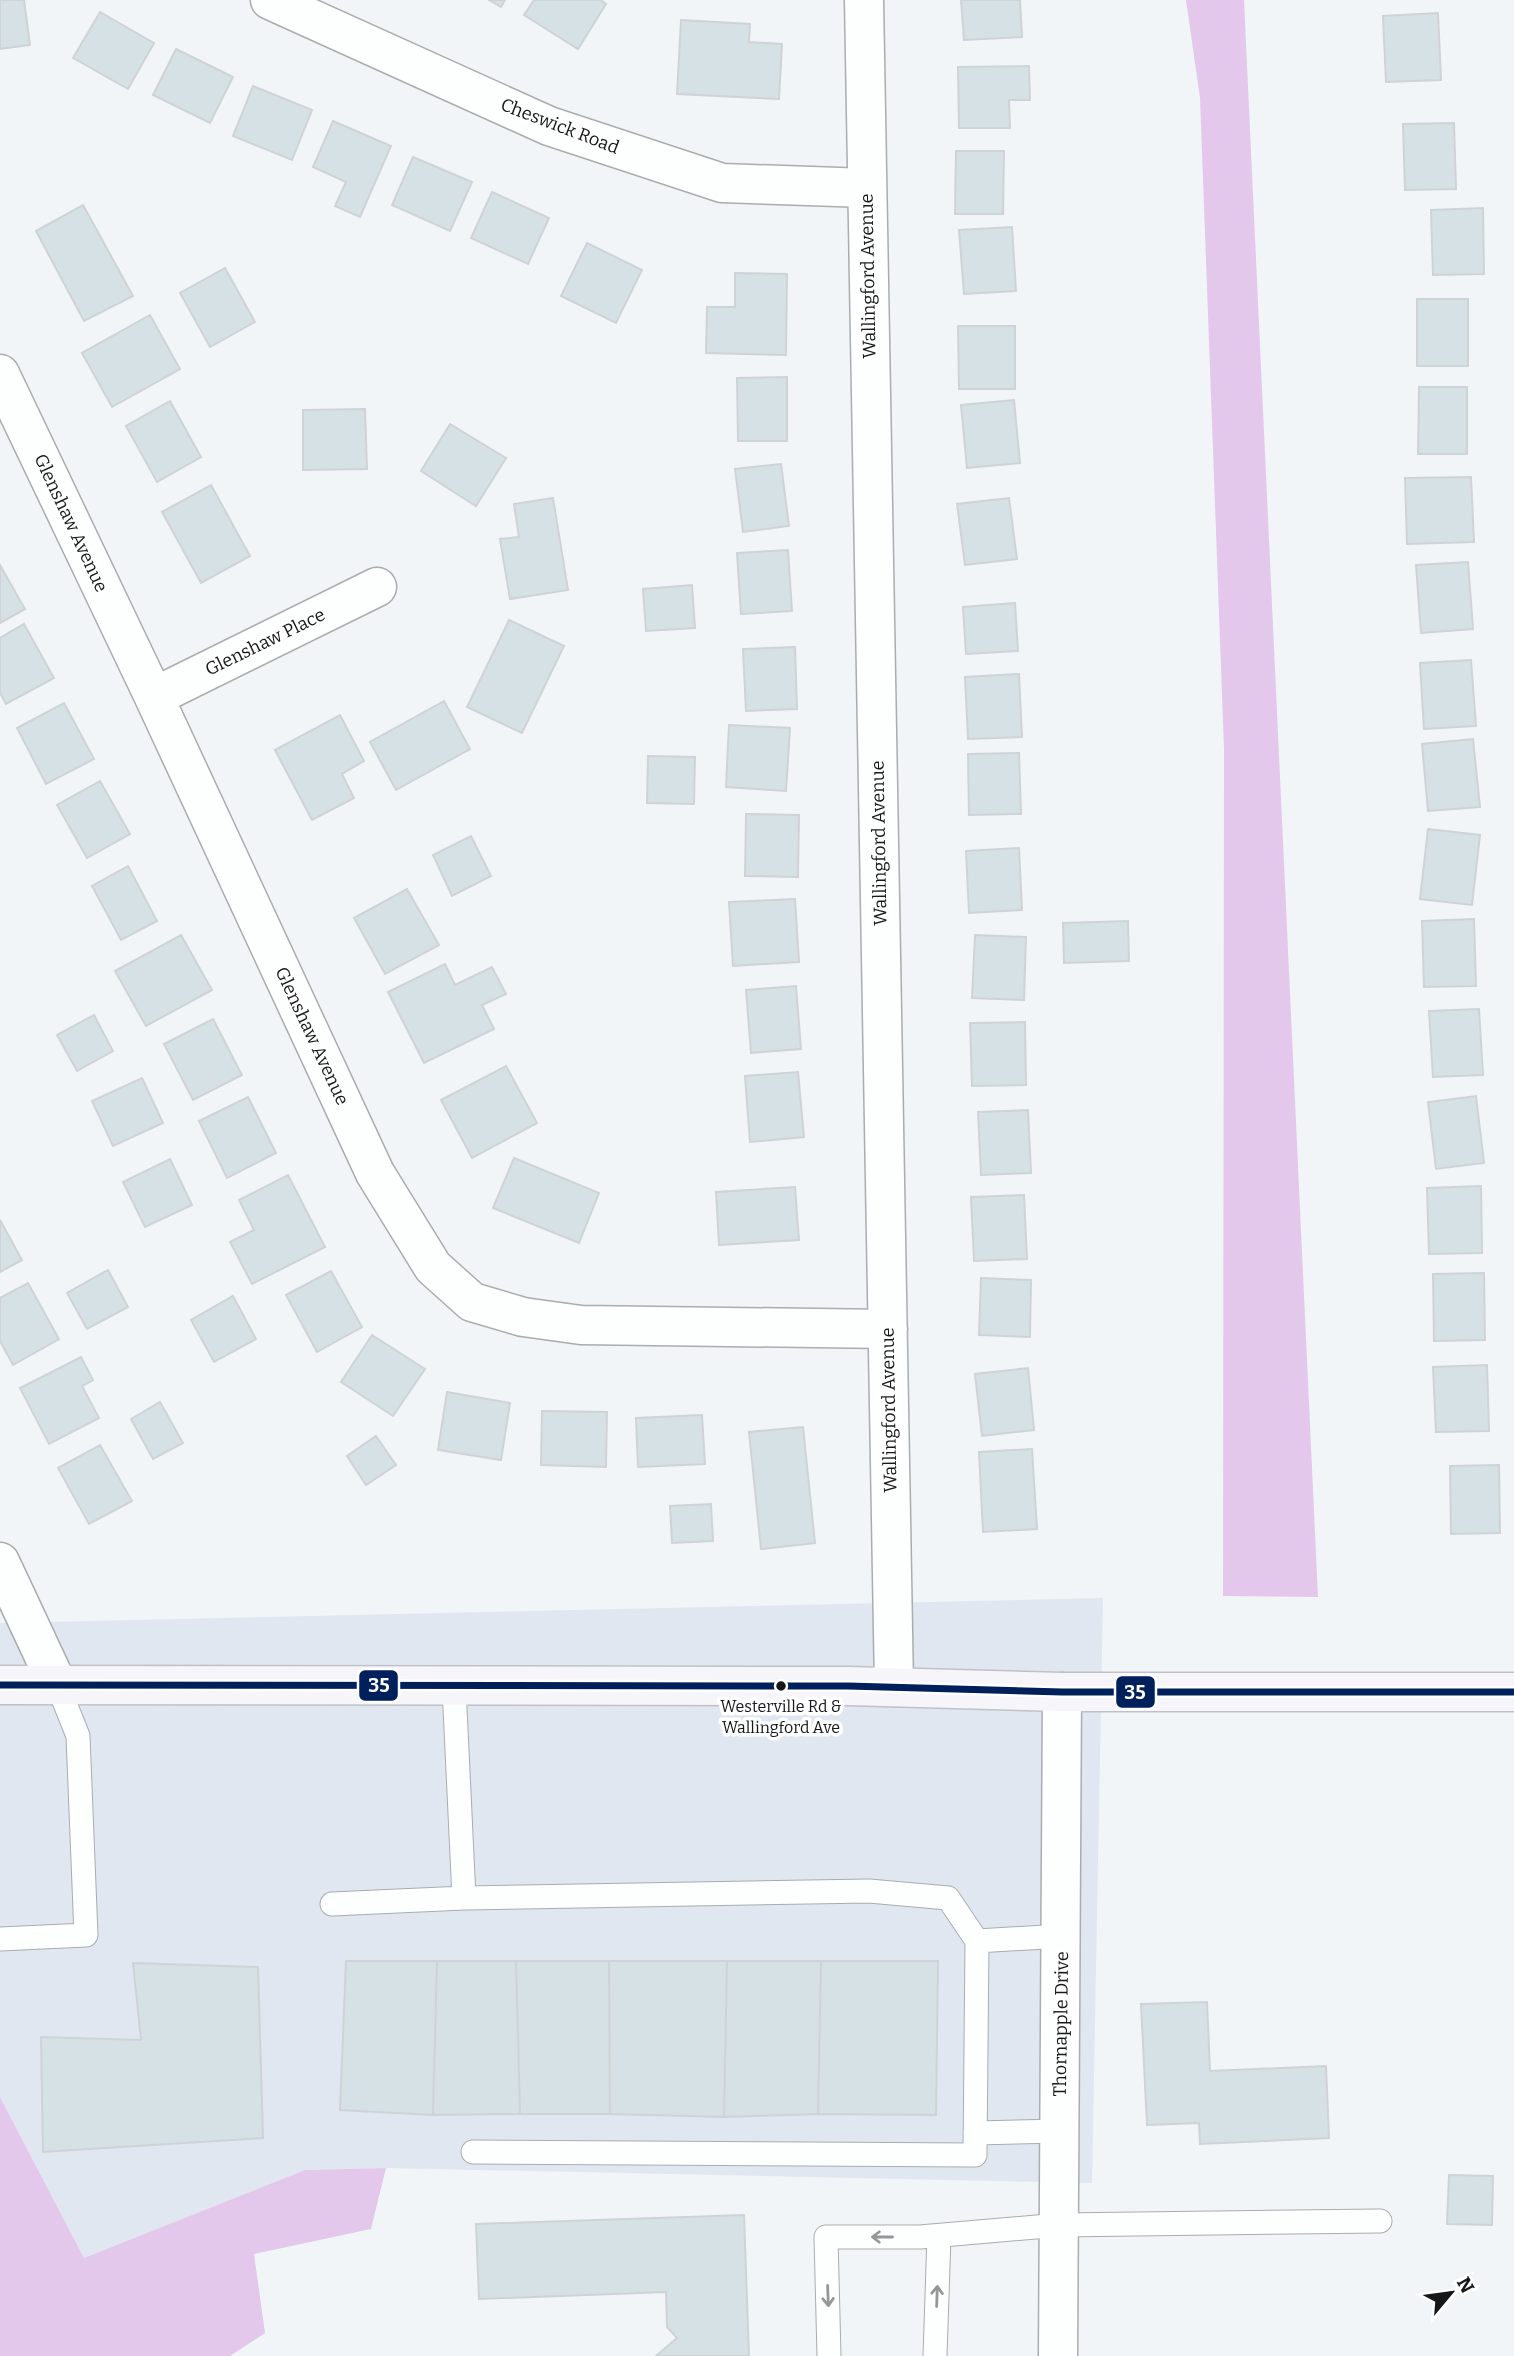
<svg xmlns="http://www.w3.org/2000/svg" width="1514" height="2356" font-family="Bitter,serif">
<rect width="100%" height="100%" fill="#f2f5f8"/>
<!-- built -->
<path fill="#e1e7f0" d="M1103 1598 1092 2183 386 2168 305 2170 84 2258 0 2097V1623Z"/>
<!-- forest -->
<path fill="#e3c8eb" d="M1186 0H1244L1318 1597 1223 1596 1224 749 1200 98Z
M0 2097 84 2258 305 2170 386 2168 371 2229 254 2254 265 2333 230 2356H0Z"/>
<!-- building -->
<path fill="#d6e1e5" stroke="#d0d3d5" stroke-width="2" d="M0 0H24L30 45 0 49Z
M489 0H505L501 7Z
M534 0H601L606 4 578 49 524 15Z
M961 0H1020L1022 37 964 40Z
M100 12 154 43 128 89 73 58Z
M1438 13 1441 80 1386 82 1383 16Z
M681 20 750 24 749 42 782 44 779 99 677 94Z
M176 49 233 77 210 123 153 95Z
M1029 66 1030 100H1009L1010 128H959L958 67Z
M253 86 312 110 292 160 233 136Z
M333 121 391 146 360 217 335 206 346 182 313 167Z
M1454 123 1456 189 1405 190 1403 124Z
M956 151H1004L1003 214H955Z
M413 157 472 182 450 231 392 205Z
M492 192 549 218 528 264 471 238Z
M83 205 133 296 84 321 36 231Z
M1483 208 1484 274 1433 275 1431 210Z
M1012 227 1016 291 964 294 959 230Z
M587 243 642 270 616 323 561 296Z
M225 268 255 322 210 347 180 293Z
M735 273 787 274 786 355 706 353 707 307H735Z
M1417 299H1468V366H1417Z
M150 315 180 369 112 407 82 353Z
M958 326H1015V389H959Z
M787 377V441H738L737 378Z
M1419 387H1467V454H1418Z
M1014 400 1020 463 967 468 961 405Z
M170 401 201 457 157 482 126 426Z
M365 409 367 469 303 470V410Z
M450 424 506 458 476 506 421 471Z
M781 464 789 526 743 532 735 469Z
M1471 477 1474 542 1407 544 1405 478Z
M211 485 250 556 201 583 162 512Z
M553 498 568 590 510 599 500 539 519 537 514 504Z
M1009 498 1017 559 965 565 957 504Z
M788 550 792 611 741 614 737 553Z
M1468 562 1473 629 1421 633 1416 565Z
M0 565 25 609 0 623Z
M692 585 695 628 646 631 643 589Z
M1015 603 1018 651 966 654 963 607Z
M509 620 564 646 522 733 467 707Z
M24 624 54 678 6 704 0 693V638Z
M795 647 797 709 746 711 743 649Z
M1471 660 1476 726 1424 729 1420 663Z
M1019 674 1022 737 968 739 965 677Z
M444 701 470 749 396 790 370 742Z
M64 703 94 759 46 784 17 728Z
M340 715 364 761 342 774 354 798 312 820 275 750Z
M729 725 790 728 786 791 726 787Z
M1473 739 1480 807 1428 811 1422 744Z
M1019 753 1021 814 969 815 968 754Z
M648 756 695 757 694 804 647 803Z
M100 781 130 834 87 858 57 805Z
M746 814 799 815 798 877 745 876Z
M1428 829 1480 835 1472 905 1420 899Z
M471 836 491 876 452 896 433 855Z
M1019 848 1022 910 969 913 966 851Z
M128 866 157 921 121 940 92 886Z
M407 889 439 945 385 974 354 918Z
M795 899 799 962 733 966 729 902Z
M1474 919 1476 986 1424 987 1422 921Z
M1128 921 1129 961 1064 963 1063 923Z
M181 935 212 990 146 1026 115 971Z
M975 935 1026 937 1024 1000 972 998Z
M445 964 455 985 492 967 506 994 482 1005 494 1029 424 1063 388 992Z
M796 986 801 1049 751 1053 746 990Z
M1479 1009 1483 1075 1433 1077 1429 1011Z
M94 1015 113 1051 77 1071 57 1035Z
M213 1019 242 1075 193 1100 164 1044Z
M1025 1022 1026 1085 972 1086 970 1023Z
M506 1066 537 1123 472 1158 441 1100Z
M798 1072 804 1137 750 1142 745 1076Z
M142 1078 163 1123 113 1146 92 1101Z
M1476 1096 1484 1163 1436 1169 1428 1102Z
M248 1097 276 1153 227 1178 199 1121Z
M1028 1110 1031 1173 981 1175 978 1112Z
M514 1158 599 1193 579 1243 493 1208Z
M170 1159 192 1205 145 1227 123 1182Z
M288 1175 325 1247 252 1284 230 1242 254 1230 239 1200Z
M1481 1186 1482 1253 1429 1254 1427 1188Z
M795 1187 799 1240 719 1245 716 1192Z
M1024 1195 1027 1259 974 1261 971 1197Z
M0 1220 22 1260 0 1272Z
M108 1270 128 1307 87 1329 67 1293Z
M331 1271 362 1327 317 1352 286 1295Z
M1484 1273 1485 1340 1434 1341 1433 1274Z
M981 1278 1031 1280 1030 1337 979 1335Z
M28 1283 59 1339 13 1365 0 1341V1298Z
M233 1296 256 1339 214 1362 191 1320Z
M372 1335 425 1369 393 1416 341 1382Z
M81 1357 93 1380 82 1386 99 1418 49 1444 20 1388Z
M1487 1365 1489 1431 1436 1432 1433 1367Z
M1028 1368 1034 1430 982 1436 975 1374Z
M447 1392 510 1403 501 1460 438 1450Z
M160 1402 183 1443 153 1459 131 1419Z
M542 1411 607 1412 606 1467 541 1465Z
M702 1415 705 1464 638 1467 636 1418Z
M803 1427 815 1543 761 1549 749 1432Z
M376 1436 396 1465 366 1485 347 1456Z
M100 1445 132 1501 89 1524 58 1468Z
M1032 1449 1037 1529 983 1532 979 1452Z
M1499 1465 1500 1533 1451 1534 1450 1466Z
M711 1504 713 1541 672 1543 670 1506Z
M346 1961H437L433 2115 340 2110Z
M437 1961H516L520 2114 433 2115Z
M516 1961H609L610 2114H520Z
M609 1961H727L724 2117 610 2114Z
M727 1961H821L818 2114 724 2117Z
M821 1961H938L936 2115 818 2114Z
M133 1963 258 1967 263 2138 43 2152 41 2037 141 2040Z
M1207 2002 1210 2071 1326 2066 1329 2138 1200 2144 1199 2123 1147 2125 1141 2004Z
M1449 2175 1493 2176 1492 2225 1447 2224Z
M744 2215 749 2356H656L677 2338 667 2327 666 2292 479 2299 476 2224Z"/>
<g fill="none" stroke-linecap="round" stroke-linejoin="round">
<!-- service casing -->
<g stroke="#aaacaf" stroke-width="25">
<path id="service" d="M454 1687 464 1898 869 1891 948 1898 977 1941 975 2155 473 2152
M332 1904 464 1898
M0 1939 86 1935 78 1736 58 1686
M977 1941 1062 1936
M975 2133 1060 2131
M829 2356 826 2237H920L1059 2225 1380 2221
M935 2356 939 2236"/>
</g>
<!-- minor casing -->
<g stroke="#aaacaf" stroke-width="41">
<path id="minor" d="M270 0 549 126 722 183 867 188
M864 0 894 1687
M0 374 154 697 375 1173 433 1267 472 1302 523 1317 581 1325 888 1329
M154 697 377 587
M0 1562 58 1686
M1058 2356 1062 1692"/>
</g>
<!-- primary casing -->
<g stroke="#c0c1c8" stroke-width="41">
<path id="primary" d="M0 1685 848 1686 1062 1692H1514"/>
</g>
<!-- service -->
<use href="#service" stroke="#fdfefe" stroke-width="23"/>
<!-- minor -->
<use href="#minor" stroke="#fdfefe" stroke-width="38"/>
<!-- primary -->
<use href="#primary" stroke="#f6f6fa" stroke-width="38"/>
<!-- bus-1 casing -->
<g stroke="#fff" stroke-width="12">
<path id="bus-1" d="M0 1685 848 1686 1062 1692H1514"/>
</g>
<!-- bus-1 -->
<use href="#bus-1" stroke="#00205b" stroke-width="7"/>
</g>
<!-- one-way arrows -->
<defs><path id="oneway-shaft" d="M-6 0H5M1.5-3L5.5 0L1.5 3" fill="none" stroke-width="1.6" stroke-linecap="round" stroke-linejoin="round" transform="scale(1.75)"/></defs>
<g stroke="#959697">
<use href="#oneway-shaft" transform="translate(882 2237) rotate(180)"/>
<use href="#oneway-shaft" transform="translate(828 2296) rotate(88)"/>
<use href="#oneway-shaft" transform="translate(937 2296) rotate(-88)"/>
</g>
<!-- markers -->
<circle fill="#151719" stroke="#fff" stroke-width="2.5" cx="781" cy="1686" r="6"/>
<g text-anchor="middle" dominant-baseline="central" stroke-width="7" stroke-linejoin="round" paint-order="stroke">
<!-- bus labels -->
<g font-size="16" fill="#151719" stroke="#fff">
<text x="781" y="1706">Westerville Rd &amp;<tspan x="781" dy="21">Wallingford Ave</tspan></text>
</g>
<!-- street labels -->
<g font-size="18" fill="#151719" stroke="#fff">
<text transform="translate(560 126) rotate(21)">Cheswick Road</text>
<text transform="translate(868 276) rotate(-91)">Wallingford Avenue</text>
<text transform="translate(71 523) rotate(65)">Glenshaw Avenue</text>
<text transform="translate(265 642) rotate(-26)">Glenshaw Place</text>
<text transform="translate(879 843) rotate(-91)">Wallingford Avenue</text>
<text transform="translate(312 1036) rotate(65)">Glenshaw Avenue</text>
<text transform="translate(889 1410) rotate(-91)">Wallingford Avenue</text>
<text transform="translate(1061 2024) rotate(-89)">Thornapple Drive</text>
</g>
</g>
<g stroke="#fff" stroke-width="2.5">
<rect x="358" y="1669" width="41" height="33" rx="7" fill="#00205b"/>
<rect x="1115" y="1675" width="41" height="34" rx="7" fill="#00205b"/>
</g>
<g font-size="19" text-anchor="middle" font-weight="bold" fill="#fff">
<text x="379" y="1692">35</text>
<text x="1135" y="1699">35</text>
</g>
<!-- north arrow -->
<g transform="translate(1451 2293) rotate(61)" stroke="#ffffff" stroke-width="5" paint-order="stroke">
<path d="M0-5L12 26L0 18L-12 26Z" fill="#151719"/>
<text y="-10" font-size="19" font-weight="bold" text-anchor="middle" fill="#151719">N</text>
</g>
</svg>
